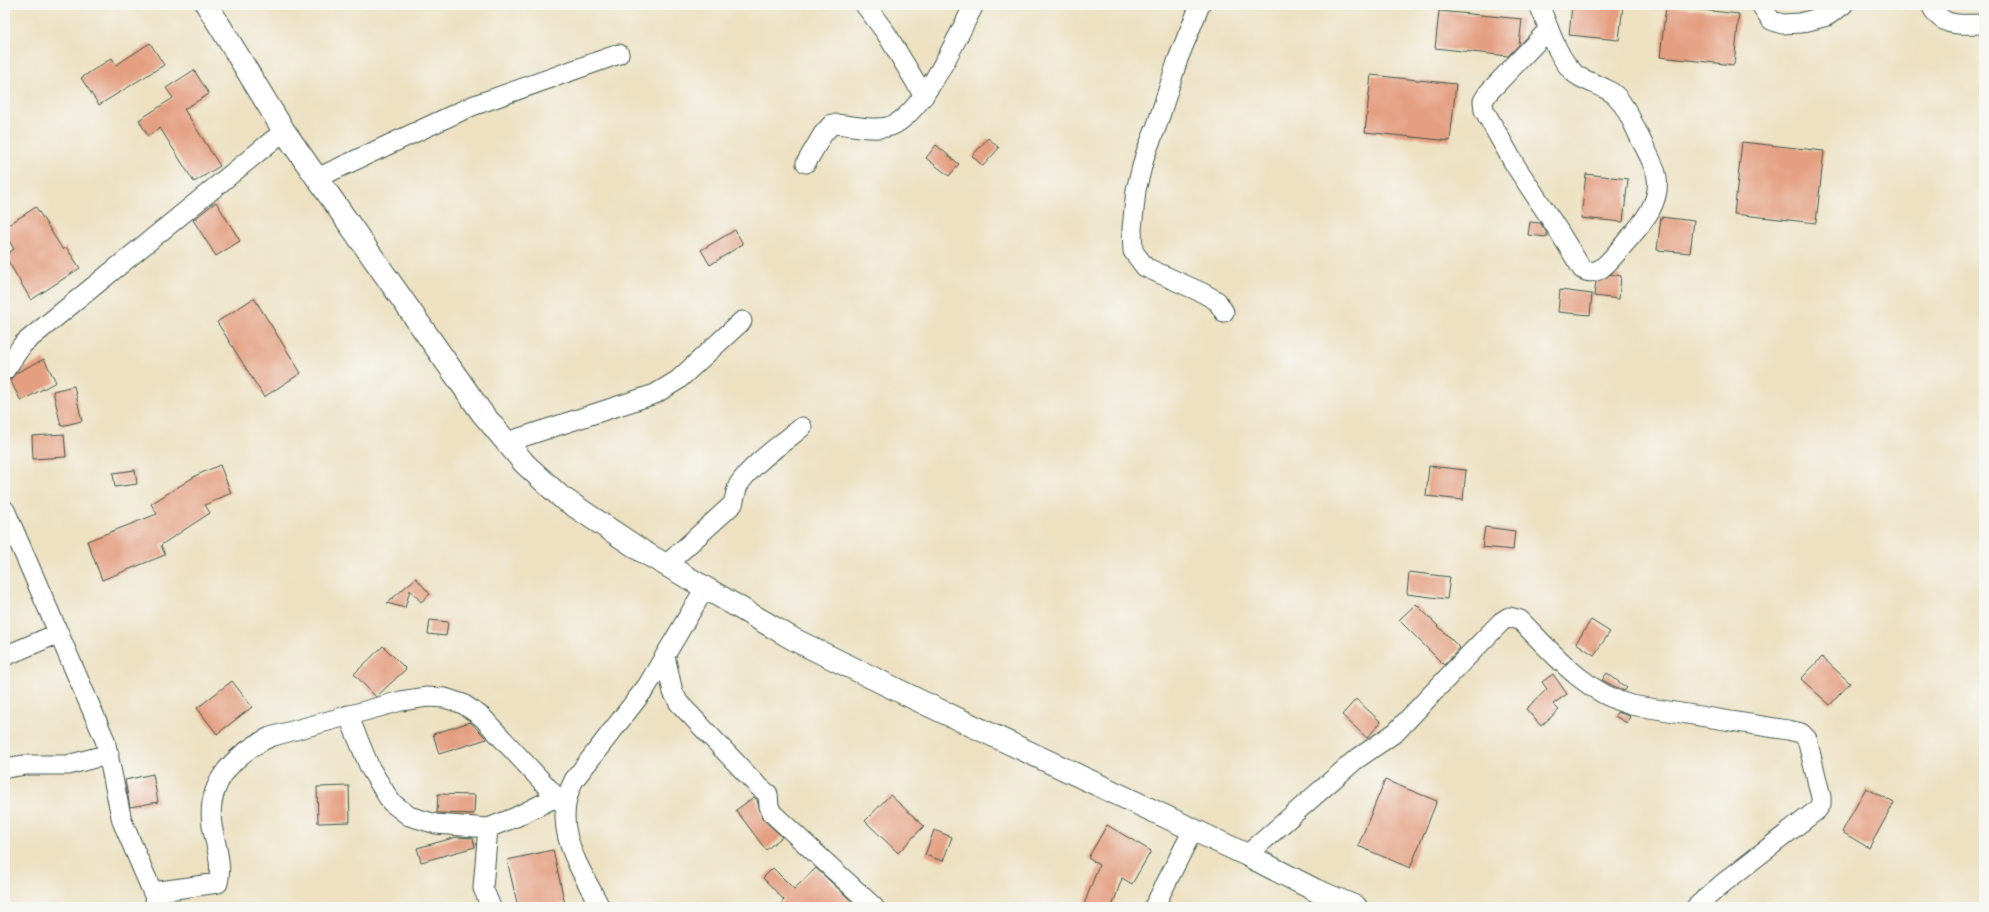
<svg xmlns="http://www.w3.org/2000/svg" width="1989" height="912" font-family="Pangolin,sans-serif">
<rect width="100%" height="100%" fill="#f6f6f2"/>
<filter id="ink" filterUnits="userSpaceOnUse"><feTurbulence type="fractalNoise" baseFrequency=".025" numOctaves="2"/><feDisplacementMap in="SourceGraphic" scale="8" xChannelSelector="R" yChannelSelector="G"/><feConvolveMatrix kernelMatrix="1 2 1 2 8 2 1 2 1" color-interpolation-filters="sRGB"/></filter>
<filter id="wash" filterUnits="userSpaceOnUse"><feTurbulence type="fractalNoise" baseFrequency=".012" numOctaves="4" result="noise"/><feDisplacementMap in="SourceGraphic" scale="16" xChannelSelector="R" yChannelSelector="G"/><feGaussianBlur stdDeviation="0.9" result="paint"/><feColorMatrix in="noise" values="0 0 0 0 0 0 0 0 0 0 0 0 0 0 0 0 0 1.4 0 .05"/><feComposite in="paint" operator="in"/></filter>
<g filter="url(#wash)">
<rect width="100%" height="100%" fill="#ede1c2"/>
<g id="blocks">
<!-- building -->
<path fill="#e49e80" d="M1572 5H1623L1619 40 1569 35Z
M1666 6 1739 14 1734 65 1660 57Z
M1439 11 1522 19 1519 45 1508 56 1435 48Z
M150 43 164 65 99 105 81 78 112 58 116 65Z
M194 70 209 94 184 109 220 166 194 182 160 128 148 136 139 120 173 98 166 88Z
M1371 75 1456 84 1450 141 1365 132Z
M988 138 999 148 983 166 972 156Z
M1742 142 1824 151 1816 223 1734 214Z
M936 145 959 164 949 176 926 158Z
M1586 174 1628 179 1623 222 1581 218Z
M216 202 240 241 216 256 193 220Z
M36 207 63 250 66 247 80 268 31 300 5 256 14 249 5 234V227Z
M1661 217 1694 221 1690 253 1657 250Z
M1530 222 1540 223 1547 233V237L1528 235Z
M735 230 743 244 710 265 701 250Z
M1611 274 1621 276 1619 299 1594 296 1596 282Z
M1560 290 1592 294 1590 315 1558 312Z
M254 298 301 373 264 397 217 322Z
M44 359 56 382 21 401 10 380 16 373Z
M74 386 82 421 61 426 53 391Z
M64 434 66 457 33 459 32 436Z
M220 465 231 493 205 505 210 513 161 545 165 555 102 580 87 541 157 514 151 504 197 475Z
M1429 466 1466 470 1463 500 1426 496Z
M135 470 137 484 115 487 113 473Z
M1485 527 1515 531 1513 550 1482 547Z
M1409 572 1450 577 1447 599 1407 594Z
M416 578 430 594 421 602 410 590 405 608 387 603Z
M1416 604 1460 648 1444 665 1399 620Z
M430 620 448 622 446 636 428 634Z
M1591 620 1610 632 1594 655 1576 643Z
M383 646 406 669 376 697 354 674Z
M1822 657 1850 683 1830 705 1801 679Z
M1607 673 1627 688 1624 691 1602 680Z
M1553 674 1567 694 1553 704 1559 710 1541 726 1526 709 1547 689 1542 682Z
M232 681 252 707 217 734 197 708Z
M1356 699 1381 722 1367 738 1342 715Z
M1617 712 1630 716 1627 723 1615 716Z
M470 722 487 739 439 754 433 734Z
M153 774 158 802 130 807 125 780Z
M1385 780 1437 801 1410 868 1358 846Z
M349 786 350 822 318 823 317 787Z
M1866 788 1894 803 1869 848 1842 832Z
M438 794 475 795 474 814 437 813Z
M890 795 924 826 898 853 865 821Z
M754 797 757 800 762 818 782 837 766 850 736 810Z
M1107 825 1151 851 1132 884 1122 878 1112 907H1083L1099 865 1088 858Z
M934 830 952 837 943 861 925 855Z
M457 837 473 838 475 847 421 862 417 848Z
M553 850 565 904 550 907H518L507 860Z
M773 868 794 889 816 868 858 907H778L784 900 763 878Z"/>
</g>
</g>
<g filter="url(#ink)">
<use href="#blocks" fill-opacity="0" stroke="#3e5649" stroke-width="1"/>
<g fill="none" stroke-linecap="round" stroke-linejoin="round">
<!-- minor casing -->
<g stroke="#3e5649" stroke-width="21">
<path id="minor" d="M865 5 886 33 924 96
M1200 5 1178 59 1157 125 1145 155 1136 190 1132 229 1133 251 1145 267 1203 293 1217 301 1224 312
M1539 5C1549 27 1556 55 1573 72 1582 82 1606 85 1617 97 1628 109 1634 126 1641 140 1646 150 1653 162 1656 173 1664 203 1638 228 1620 249 1611 259 1598 279 1582 269L1558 230 1515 165 1484 110 1483 101 1488 93 1549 29
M1761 5 1771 20 1782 24 1800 23 1827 16 1843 5
M1931 5C1942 29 1961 24 1984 24
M806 163 823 134 832 124C850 124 869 131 887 127 921 120 958 35 974 5
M317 178 472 106 619 54
M5 370 23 344 284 131
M507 442 655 394 678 380 742 321
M5 510 105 740 122 821 159 907
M666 565 733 504C735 498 736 489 739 484 755 461 781 445 802 427
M5 656 59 633
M665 656 673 692 679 703 758 786 768 794 769 806 772 813 874 907
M348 715 370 768 391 802 409 816 436 824 488 828 516 817 556 797
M5 768 25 765H68L109 754
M488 828 483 888 491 907
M1247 855 1354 761 1396 732 1463 661 1501 622 1509 617 1520 620C1553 653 1584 692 1631 705L1788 730 1801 733 1807 739 1821 797V804L1817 810 1722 884 1696 907
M153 892 218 883C223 865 215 843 212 825 206 782 235 754 270 737L401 701 427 697 445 698 463 704 482 717 564 805
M600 907C579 865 550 827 574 780L647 686 705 588
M1154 907 1193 830"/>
</g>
<!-- major casing -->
<g stroke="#3e5649" stroke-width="24">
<path id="major" d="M207 5 284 131 482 413 525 464 561 497 642 551 795 640 924 703 1247 855 1315 890 1356 907"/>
</g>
<!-- minor -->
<use href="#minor" stroke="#fff" stroke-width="19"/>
<!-- major -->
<use href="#major" stroke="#fff" stroke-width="22"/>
</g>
</g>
<!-- margin -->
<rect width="1989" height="912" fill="none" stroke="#f6f6f2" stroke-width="20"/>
</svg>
